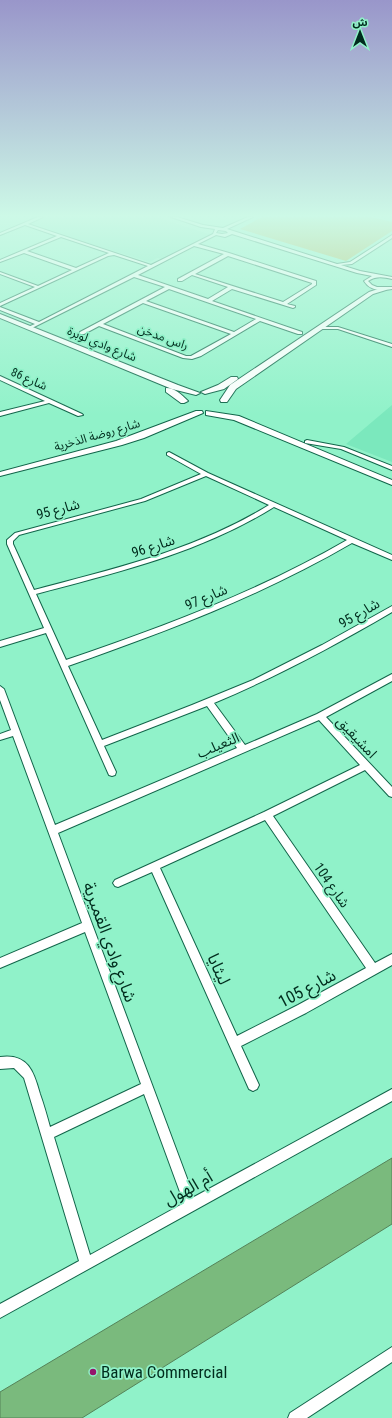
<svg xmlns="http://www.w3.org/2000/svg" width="392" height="1418" font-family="'Roboto Condensed','Noto Sans Arabic',sans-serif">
<rect width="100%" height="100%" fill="#90f2c9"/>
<!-- built -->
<path fill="#7be8bd" d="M44 217H155L212 235 163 259 157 258 150 262 91 244 31 223Z
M392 405V462L346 444Z"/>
<!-- green -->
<path fill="#b6b04e" d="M262 217H371L392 222V231L346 261 240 229Z"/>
<!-- building -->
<path fill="#7aba7d" stroke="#558258" d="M392 1158V1224L82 1418H0V1392Z"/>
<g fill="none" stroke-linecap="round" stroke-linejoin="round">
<!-- street casing -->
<g stroke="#12654a" stroke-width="2">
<path id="street" d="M38 217H43L28 224 151 265 213 234 215 229 201 227 171 217H177L203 225 223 228 248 217H253L227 229 337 264 350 262 392 235V238L352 264 341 265 360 271 392 277V279C383 277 376 276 368 281L372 285 377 287H392V289C381 291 370 291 364 281L372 276 357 273 232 234 225 237 216 235 198 244 229 253 316 281V285L287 304 295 306V307L293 308 232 289 212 301 302 332V334H298L260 321 201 356 192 359 183 358 99 326 84 334H80V332L165 287 134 277 30 329H28V327L35 324 0 310V307L39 322 148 266 114 255 108 256 0 306V303L35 287 0 274V272L38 286 72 270 24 253 0 262V260L57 236 25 225 0 235V233ZM218 230 226 231 228 233 222 234 216 233ZM61 237 109 253 76 268 27 251ZM194 246 224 254 178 279V281H182L192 275 228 287 208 299 138 275ZM228 256 312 283V284L283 302 195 274ZM169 289 256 319 234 332 146 301ZM143 303 231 334 191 356H186L103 324Z
M317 327H338L392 344V347L338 329H317Z
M0 376 82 414 83 415 78 416 49 403 0 416V412L45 401 0 380Z
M307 440 344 447 392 466V470L341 449 305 443V441Z
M169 452 208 473 392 555V560L352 543C261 596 167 631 68 666L102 740 192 705 253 680 322 645 392 606V612C334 646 276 677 214 703L245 745 317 714 392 674V681L326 717 392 787V797L389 796 365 770 273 816 375 963 392 954V965L306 1013 241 1046 259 1085 257 1089 253 1091 249 1089 152 872 118 887 115 886 113 883 115 880 264 812 360 765 319 720 58 833 194 1197 392 1089V1101L0 1318V1304L79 1261 24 1078 14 1068 0 1069V1057C28 1053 34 1072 40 1094 44 1105 47 1116 50 1127L141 1084 85 932 0 968V958L82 923 13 736 0 740V734L11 730 0 700V686L4 689 55 825 237 748 207 706 104 746 116 772 115 775 112 776 109 775 46 633 0 647V641L44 628 7 544V540L15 533 141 499 201 474 167 455V453ZM206 476 269 505C196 550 116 568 34 590L13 544V541L19 535 145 501ZM274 507 347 540C257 592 163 627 66 660L36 594C119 572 200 553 274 507ZM265 820 366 968 298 1005 237 1036 160 868ZM144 1094 184 1203 90 1255 54 1137Z
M392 1347V1362L307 1418H288L290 1413Z"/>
</g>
<!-- secondary casing -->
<g stroke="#12654a" stroke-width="2">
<path id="secondary" d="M384 287 387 289 386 290 373 294 236 389 227 402H221L220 400 230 385 369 292Z
M0 314 178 385 200 393 196 395 172 389 0 318Z
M231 377H237L238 379 224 389 205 394 201 392 218 385Z
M166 388C175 388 182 395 188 401L184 403H181L166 392Z
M196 411H202L203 413 144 438 122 445 0 476V472L116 441Z
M206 411 239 416 392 480V485L234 420 206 415Z"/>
</g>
<!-- street -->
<use href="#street" fill="#fff" fill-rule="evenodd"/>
<!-- secondary -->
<use href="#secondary" fill="#fff" fill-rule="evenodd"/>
</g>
<!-- sky -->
<linearGradient id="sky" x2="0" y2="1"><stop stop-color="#9996ca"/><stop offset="0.52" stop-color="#cdf9e7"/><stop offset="1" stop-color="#cdf9e7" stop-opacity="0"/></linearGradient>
<rect width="392" height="415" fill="url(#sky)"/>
<!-- markers -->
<circle fill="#96146c" stroke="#90f2c9" stroke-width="1.5" cx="93" cy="1372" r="4"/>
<g text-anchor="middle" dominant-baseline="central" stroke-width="3.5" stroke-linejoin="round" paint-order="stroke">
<!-- far-street labels -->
<g font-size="12" fill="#002c1d" stroke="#90f2c9">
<text transform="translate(163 337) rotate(20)">راس مدخن</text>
<text transform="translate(102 344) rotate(22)">شارع وادي لوبرة</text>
<text transform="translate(29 379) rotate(24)">شارع 86</text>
<text transform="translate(97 435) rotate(-16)">شارع روضة الذخرية</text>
</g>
<!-- street labels -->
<g font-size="14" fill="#002c1d" stroke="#90f2c9">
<text transform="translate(58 509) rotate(-15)">شارع 95</text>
<text transform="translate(153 546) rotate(-18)">شارع 96</text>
<text transform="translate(206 597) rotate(-23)">شارع 97</text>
<text transform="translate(359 613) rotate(-30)">شارع 95</text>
<text transform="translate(357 737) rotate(47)">امشيقيق</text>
<text transform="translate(218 745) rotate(-23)">الثعيلب</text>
<text transform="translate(332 885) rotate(55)">شارع 104</text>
</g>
<!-- near-street labels -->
<g font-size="17" fill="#002c1d" stroke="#90f2c9">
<text transform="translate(110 942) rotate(70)">شارع وادي القميرية</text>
<text transform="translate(219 969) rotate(66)">ليثايا</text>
<text transform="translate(307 988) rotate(-28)">شارع 105</text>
<text transform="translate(188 1188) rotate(-29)">أم الهول</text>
</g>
<!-- near-poi labels -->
<g font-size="17" fill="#002c1d" stroke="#90f2c9" text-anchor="start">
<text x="101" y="1372">Barwa Commercial</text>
</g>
</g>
<!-- north arrow -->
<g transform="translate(360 32)" stroke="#90f2c9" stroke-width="3" paint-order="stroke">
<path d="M0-3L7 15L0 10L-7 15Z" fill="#002c1d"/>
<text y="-6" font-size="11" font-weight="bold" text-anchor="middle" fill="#002c1d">ش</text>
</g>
</svg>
